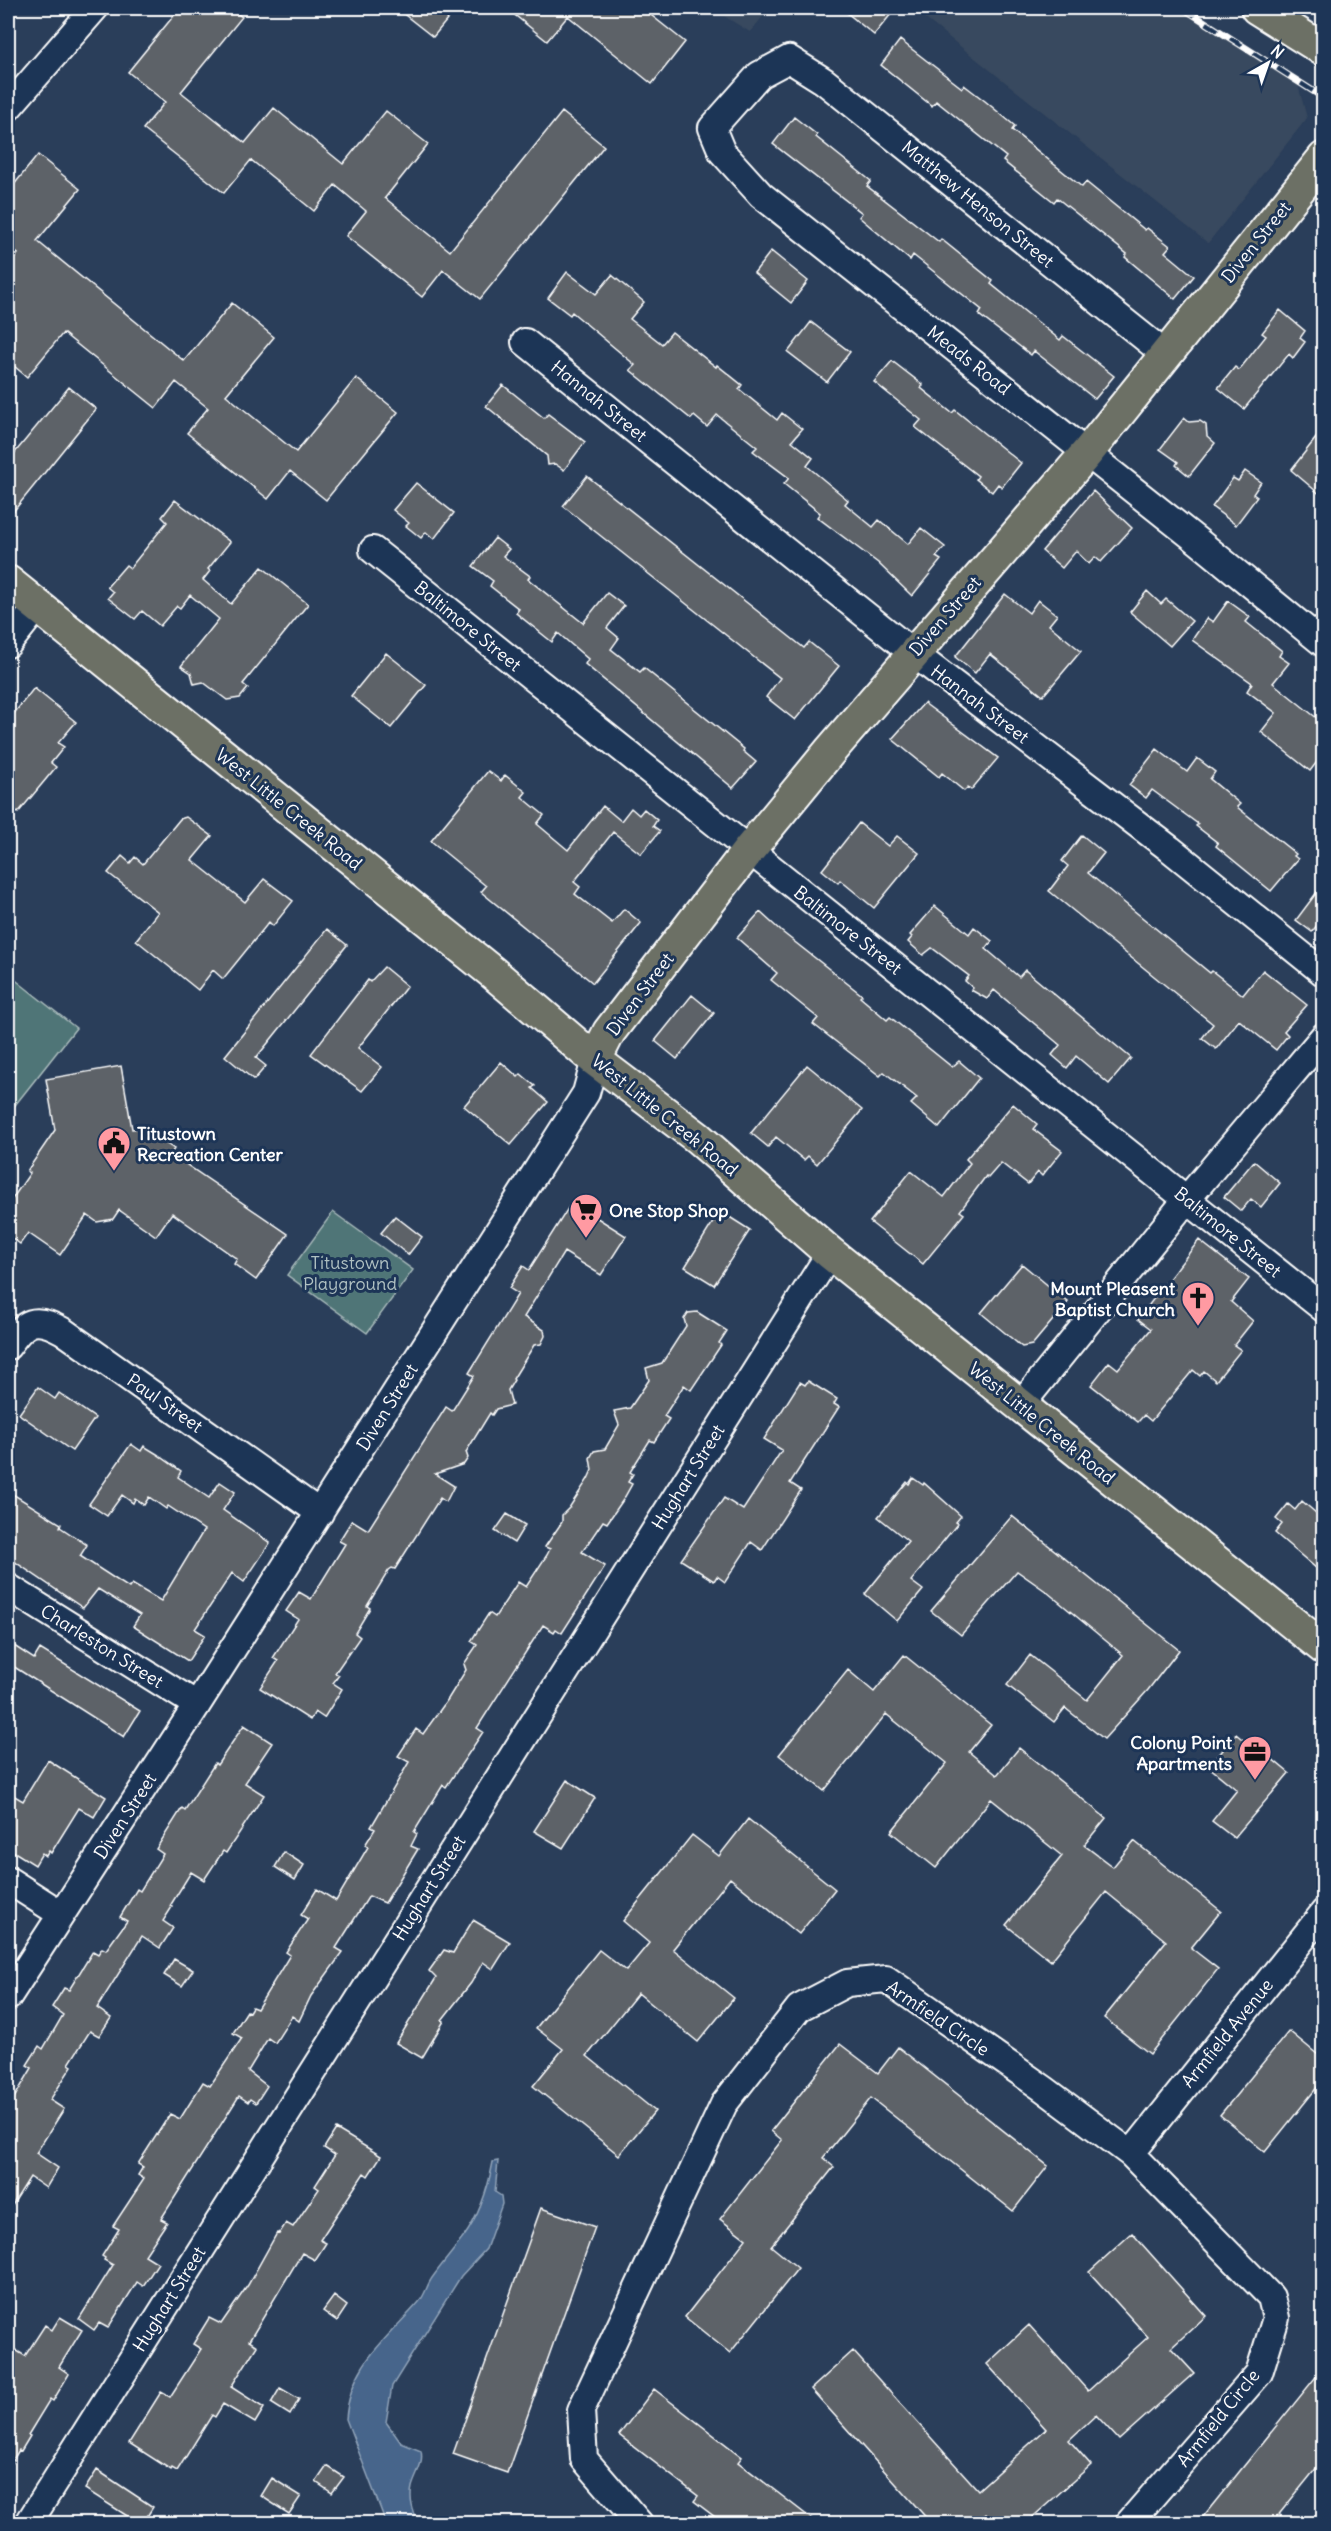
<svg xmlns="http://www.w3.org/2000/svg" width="1331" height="2531" font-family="Delius,sans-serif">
<rect width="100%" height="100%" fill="#2a3e5a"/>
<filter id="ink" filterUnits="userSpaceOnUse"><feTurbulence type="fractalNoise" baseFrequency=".0167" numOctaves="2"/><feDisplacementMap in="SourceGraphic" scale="12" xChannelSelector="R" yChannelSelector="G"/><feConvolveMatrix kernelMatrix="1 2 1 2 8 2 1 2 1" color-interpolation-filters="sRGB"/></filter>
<g filter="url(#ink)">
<!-- built -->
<path fill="#39495e" d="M711 8H770L750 32Z
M912 8H1178L1298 85 1307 118 1208 243Z"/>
<!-- green -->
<path fill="#507577" stroke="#a8babb" stroke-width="1.5" d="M8 974 76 1028 8 1114Z
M333 1212 413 1270 367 1333 287 1275Z"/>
<!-- water -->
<path fill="#46658b" stroke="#90a3b9" stroke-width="1.5" d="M498 2161 495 2192 501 2196 502 2204 486 2249 461 2276 392 2386 386 2422 401 2443 421 2451C424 2465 416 2473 412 2487 409 2500 413 2511 418 2523H386L346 2419C350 2364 386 2340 419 2302 425 2295 427 2285 432 2278 442 2264 453 2251 463 2238 480 2215 488 2189 493 2162Z"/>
<!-- building -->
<path fill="#5d6268" stroke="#fff" stroke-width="1.5" d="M180 8H230L242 17 181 92 245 143 274 108 343 164 386 111 428 144 385 198 450 251 562 112 604 146 480 299 443 270 422 297 346 236 366 211 335 185 314 211 251 160 224 193 143 129 165 102 128 72Z
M396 8H457L433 37Z
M506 8H642L685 42 652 84 568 16 547 41Z
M841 8H896L874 35Z
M900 40 962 88 964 85 985 101 1015 126 1012 130 1082 187 1086 182 1145 230 1147 228 1170 246 1165 252 1194 276 1175 299 1125 257 1127 254 1057 198 1054 202 1003 161 1006 157 936 101 932 106 881 65Z
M794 117 817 135 816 137 871 181 867 186 939 242 941 239 993 281 991 284 1060 340 1063 336 1114 376 1095 399 1034 351 1031 355 979 315 982 310 913 255 910 260 859 217 862 213 773 144Z
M38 155 80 189 37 241 184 361 232 303 274 337 226 395 296 452 356 378 398 412 326 500 290 471 268 499 187 433 208 408 176 382 156 408 63 333 27 377 8 361V267L18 254 8 246V192Z
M771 251 808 281 791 303 754 273Z
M567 272 596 294 612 275 644 302 630 319 662 344 672 332 716 367 717 365 742 385 739 389 777 420 782 413 802 429 792 441 813 458 807 466 848 500 845 504 873 527 879 520 908 544 921 528 945 547 936 557 941 560 912 596 878 563 817 517 820 513 784 484 789 478 753 451 757 447 717 415 707 427 694 416 691 419 630 370 635 365 572 312 570 315 548 298Z
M1280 310 1305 331 1300 338 1305 342 1293 358 1289 354 1244 409 1218 388 1235 367 1239 370 1266 336 1262 333Z
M811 322 850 352 827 382 788 352Z
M892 361 923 385 921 388 952 413 955 410 1021 463 1002 487 998 484 992 492 976 479 978 476 915 427 921 420 874 382Z
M503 385 544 418 548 414 585 442 564 470 555 464 548 465 547 456 486 406Z
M69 387 96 409 8 518V461Z
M1184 418 1189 422 1200 421 1206 425 1207 436 1215 443 1189 476 1176 465 1178 462 1160 449Z
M1323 429V497L1291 470Z
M1245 471 1261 482 1253 494 1257 497 1236 525 1212 507 1233 478 1238 481Z
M587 476 804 648 809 642 839 666 795 720 766 697 780 678 563 506Z
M416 483 454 513 434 539 426 532 421 538 406 526 409 523 393 510Z
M1093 491 1132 528 1101 562 1095 557 1089 564 1076 551 1062 568 1042 551Z
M175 500 230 542 208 569 210 571 203 580 231 604 262 567 308 604 243 684 248 688 240 698 227 700 203 682 194 684 191 673 181 666 219 619 190 595 180 608 177 606 160 626 142 611 135 619 108 598 113 592 107 587 126 565 130 568 167 522 162 517Z
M495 538 509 549 503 556 530 576 528 579 583 623 607 593 624 606 607 628 619 638 611 649 640 672 644 668 744 749 743 751 756 762 733 788 585 664 588 659 558 633 552 642 516 613 519 609 490 586 493 581 473 566Z
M1147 591 1161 604 1166 599 1192 621 1170 646 1130 612Z
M1005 594 1029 613 1038 600 1057 615 1049 625 1081 651 1043 696 990 654 975 673 955 657Z
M1228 601 1250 617 1246 622 1282 651 1279 656 1289 663 1273 683 1323 723V754L1310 771 1261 732 1276 713 1247 691 1252 683 1192 640 1207 618 1213 622Z
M386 653 426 685 391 728 351 696Z
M34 688 76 722 58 743 64 747 51 763 56 767 18 813 8 805V721Z
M924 703 998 758 971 790 968 787 964 791 942 773 939 777 892 739Z
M1157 749 1187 772 1197 758 1215 772 1210 779 1240 804 1237 807 1296 854 1294 856 1298 859 1271 891 1216 846 1218 843 1196 826 1198 824 1152 790 1146 798 1129 785Z
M488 771 501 781 505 775 526 792 522 797 544 815 537 824 568 850 603 806 621 821 631 808 639 815 644 809 657 820 653 826 660 831 641 854 613 832 574 882 580 887 575 894 612 923 624 909 641 923 593 983 481 892 486 886 431 841Z
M186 817 212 836 192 860 245 902 264 879 293 901 273 926 269 922 223 979 213 970 198 990 136 940 158 912 108 873 122 856 130 863 135 857 143 864 180 819Z
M859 823 888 846 897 836 919 853 874 908 840 880 838 883 822 870Z
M1082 835 1104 853 1088 873 1210 973 1212 971 1243 995 1263 970 1307 1005 1284 1031 1288 1035 1276 1050 1239 1020 1216 1049 1202 1038 1213 1024 1049 891 1068 866 1062 861Z
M1323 884V917L1312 932 1296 920Z
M935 906 969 934 974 927 992 941 986 949 1019 977 1025 970 1131 1058 1109 1084 1076 1056 1067 1068 1052 1055 1060 1045 994 990 987 999 971 990 973 988 965 981 969 976 932 948 923 955 908 942 912 937 910 935Z
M760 912 782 932 862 995 860 997 887 1020 890 1017 952 1067 959 1061 979 1078 939 1128 911 1104 917 1098 884 1072 880 1076 813 1024 818 1018 771 980 777 973 737 938Z
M327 929 347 945 256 1058 266 1066 254 1080 225 1056Z
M384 967 407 986 358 1048 382 1067 362 1091 311 1054 368 980 370 982Z
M692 995 714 1013 677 1059 655 1041Z
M501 1062 518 1077 521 1074 535 1086 532 1088 548 1102 511 1145 464 1106Z
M807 1065 862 1110 817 1164 808 1156 804 1160 776 1137 768 1147 751 1133Z
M121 1066 132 1129 143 1128 174 1149 171 1154 288 1234 256 1280 234 1264 237 1259 172 1213 156 1236 119 1210 113 1219 97 1222 87 1215 60 1255 28 1233 20 1244 8 1235V1205L30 1173 27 1171 55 1130 46 1079Z
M1013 1104 1037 1124 1033 1129 1062 1151 1042 1176 1038 1172 1028 1184 1001 1163 988 1178 986 1176 960 1211 964 1214 923 1264 870 1222 911 1171 944 1197 970 1163 966 1159Z
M1254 1161 1280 1183 1261 1207 1251 1199 1241 1211 1224 1197Z
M572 1202 626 1236 601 1275 564 1252 524 1317 544 1330 545 1336 541 1344 534 1345 513 1379 514 1380 508 1390 512 1405 496 1409 492 1415 490 1413 466 1452 468 1458 464 1464 435 1474 454 1486 446 1502 440 1498 395 1569 392 1568 389 1570 367 1606 370 1608 355 1633 360 1637 335 1673 339 1675 333 1683 342 1689 324 1718 315 1712 310 1720 260 1688 278 1661 273 1658 298 1619 286 1611 299 1592 311 1599 345 1544 339 1541 352 1520 368 1530 446 1407 452 1411 474 1376 469 1373 518 1294 509 1288 523 1266 529 1270Z
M720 1211 750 1230 714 1285 685 1267Z
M395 1216 422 1237 408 1255 381 1233Z
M1199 1240 1249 1279 1231 1302 1253 1321 1234 1345 1241 1350 1216 1381 1204 1371 1200 1376 1193 1370 1151 1421 1144 1415 1138 1422 1091 1385 1109 1362 1118 1369 1151 1329 1138 1319Z
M1022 1264 1068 1302 1032 1345 1022 1347 981 1313Z
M697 1312 727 1331 719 1343 721 1345 691 1390 684 1385 664 1416 669 1419 654 1442 650 1440 630 1472 633 1474 628 1482 632 1484 623 1500 607 1523 603 1521 582 1552 605 1566 562 1633 556 1629 554 1632 543 1625 477 1728 483 1732 446 1787 443 1785 414 1832 417 1834 411 1846 418 1849 385 1903 369 1896 336 1948 343 1952 311 1996 299 2021 292 2016 275 2043 268 2038 248 2071 267 2086 256 2103 250 2099 248 2102 239 2096 161 2219 167 2222 145 2255 158 2263 143 2286 137 2282 108 2328 99 2323 94 2330 79 2319 113 2265 104 2260 105 2258 102 2256 119 2229 113 2226 144 2179 138 2175 143 2167 138 2164 170 2114 180 2119 203 2082 210 2086 242 2038 233 2033 247 2011 249 2012 252 2007 257 2009 290 1955 286 1952 308 1919 301 1915 317 1889 336 1901 368 1847 365 1845 375 1829 371 1827 409 1762 398 1756 416 1729 423 1734 448 1699 466 1670 464 1664 477 1645 471 1641 489 1613 495 1617 518 1582 526 1587 547 1555 550 1549 545 1547 562 1522V1515L569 1508 588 1479 592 1470 590 1458 594 1451 605 1449 619 1425 614 1411 630 1408 649 1380 646 1368 662 1363 686 1326 684 1319 688 1313Z
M808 1381 837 1399 834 1404 839 1407 790 1483 801 1490 762 1550 751 1542 725 1582 717 1576 714 1581 681 1560 724 1498 743 1510 782 1450 764 1439 800 1382 805 1385Z
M38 1387 55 1399 59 1393 95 1418 72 1451 19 1414Z
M131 1444 141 1451 144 1446 157 1454 181 1471 178 1477 209 1498 220 1482 235 1492 223 1510 270 1543 244 1582 232 1573 195 1629 205 1635 188 1661 133 1626 140 1615 98 1589 83 1608 8 1557V1491L61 1524 60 1527 87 1545 80 1556 129 1588 132 1584 161 1601 204 1530 168 1506 166 1509 149 1497 144 1505 135 1499 133 1503 122 1495 107 1516 89 1504Z
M913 1478 923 1485 924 1483 961 1516 956 1522 958 1523 911 1581 923 1590 897 1621 865 1594 908 1541 878 1517 907 1482 909 1484Z
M1302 1501 1323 1519V1574L1275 1533 1282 1524 1276 1519 1288 1504 1295 1510Z
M507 1514 525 1525 514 1543 495 1531Z
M1012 1516 1179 1650 1148 1690 1104 1739 1065 1708 1054 1722 1007 1685 1030 1655 1087 1700 1123 1655 1047 1592 1017 1571 961 1635 931 1611Z
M8 1642 34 1659 40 1649 140 1711 124 1737 8 1663Z
M904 1655 991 1725 969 1752 997 1775 1019 1748 1106 1818 1084 1845 1113 1867 1134 1841 1221 1911 1191 1948 1218 1969 1150 2054 1104 2018 1166 1941 1106 1892 1051 1961 1006 1925 1062 1856 991 1799 936 1868 891 1832 947 1763 886 1714 824 1791 779 1755 848 1670 874 1692Z
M244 1725 272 1743 245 1783 264 1795 226 1853 223 1851 204 1880 191 1872 170 1906 172 1907 163 1921 173 1928 160 1948 142 1936 97 2008 111 2018 99 2036 90 2031 69 2064 72 2066 50 2100 64 2109 36 2153 58 2168 46 2188 30 2177 8 2212V2108L32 2068 27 2065 39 2046 43 2049 63 2015 52 2007 64 1988 69 1990 93 1951 98 1954 102 1948 106 1950 127 1921 120 1917 137 1889 140 1891 163 1854 156 1849 182 1808 185 1810 215 1763 217 1765Z
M1236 1734 1253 1748 1255 1745 1289 1773 1234 1838 1212 1821 1237 1790 1209 1767Z
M48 1760 106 1797 94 1817 79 1808 51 1853 49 1851 46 1856 42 1853 35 1865 8 1848V1792L23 1801Z
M567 1780 595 1798 563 1848 534 1831Z
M748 1819 835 1889 799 1934 730 1878 673 1949 734 1998 698 2042 638 1993 587 2056 655 2111 619 2155 533 2086 563 2049 536 2028 599 1950 626 1971 649 1943 623 1921 692 1835 719 1856Z
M284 1852 304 1865 295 1880 275 1867Z
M473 1920 510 1942 493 1969 483 1962 471 1983 442 2020 444 2021 422 2058 396 2043 436 1978 429 1971 444 1950 453 1953Z
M174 1959 193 1970 182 1986 164 1975Z
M1289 2031 1323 2059V2080L1265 2152 1220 2115Z
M840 2044 878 2073 898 2047 1048 2166 1013 2211 871 2098 823 2158 834 2167 771 2246 798 2268 730 2353 685 2317 746 2239 720 2219 782 2140 771 2131Z
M336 2129 381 2156 368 2176 364 2173 320 2240 326 2243 315 2260 302 2253 249 2341 257 2346 231 2387 264 2408 255 2423 223 2404 215 2417 212 2415 177 2471 172 2468 171 2470 129 2443 161 2392 170 2397 201 2349 193 2344 209 2318 221 2324 248 2285 277 2233 279 2234 286 2223 293 2227 319 2189 315 2186 335 2155 324 2148Z
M541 2208 595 2227 507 2473 453 2454Z
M1132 2233 1206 2316 1171 2348 1194 2373 1119 2440 1096 2415 1069 2440 1091 2465 1026 2523H994L986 2514 975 2523H931L811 2389 853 2351 978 2490 1046 2429 987 2364 1029 2325 1088 2391 1148 2337 1089 2272Z
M334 2296 347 2306 337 2321 323 2311Z
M60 2317 82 2330 59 2367 69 2374 53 2401 50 2399 28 2435 30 2436 21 2451 19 2450 8 2468V2358L14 2349 25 2356 45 2325 52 2330Z
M1323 2368V2460L1272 2523H1198Z
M280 2388 299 2399 290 2415 271 2403Z
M654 2389 742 2457 738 2462 817 2523H723L694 2501 698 2496 619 2435Z
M327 2466 344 2477 332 2493 316 2482Z
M97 2470 153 2507 143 2523 137 2519 135 2521 85 2489Z
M272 2478 301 2496 289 2514 261 2496Z"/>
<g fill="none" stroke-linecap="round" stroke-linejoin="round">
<!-- minor casing -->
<g stroke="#fff" stroke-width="30">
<path id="minor" d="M8 108 95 8
M525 342 913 653 1170 849 1324 973
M1165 354 824 81 789 59 759 75 712 128 722 152 761 195 1199 542 1324 644
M373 550 1324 1309
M8 644 38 606
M8 1346C25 1321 35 1315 63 1331L320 1513
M1020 1406 1187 1199 1324 1036
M8 1587 197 1705
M8 1880 61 1914
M8 1997 197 1705 586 1093 595 1060
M1131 2154 1324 1912
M28 2524 830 1253
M640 2524 584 2459 581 2410 724 2104 799 2008 847 1983 886 1979 1044 2089 1131 2154 1271 2297 1276 2318 1259 2373 1128 2524"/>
</g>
<!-- major casing -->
<g stroke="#fff" stroke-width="36">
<path id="major" d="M1257 8 1324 50
M8 582 492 972 595 1060 698 1138 830 1253 1324 1648
M595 1060 609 1032 748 851 831 750 1087 453 1324 158"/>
</g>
<!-- minor -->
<use href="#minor" stroke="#1d3557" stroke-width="26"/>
<!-- major -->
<use href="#major" stroke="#6c7065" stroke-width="32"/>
<!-- rail casing -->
<g stroke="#fff" stroke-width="7">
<path id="rail" d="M1183 8 1324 98"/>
</g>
<!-- rail -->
<use href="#rail" stroke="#1d3557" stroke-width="4.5" stroke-dasharray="14" stroke-linecap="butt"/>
</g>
</g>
<!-- icons -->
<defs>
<g id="civic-pin" transform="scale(1.725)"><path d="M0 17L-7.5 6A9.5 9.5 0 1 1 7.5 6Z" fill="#ff9aa2" stroke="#1d3557"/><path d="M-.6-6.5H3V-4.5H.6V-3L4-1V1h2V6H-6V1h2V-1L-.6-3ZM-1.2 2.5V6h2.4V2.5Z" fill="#111"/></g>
<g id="supermarket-pin" transform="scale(1.725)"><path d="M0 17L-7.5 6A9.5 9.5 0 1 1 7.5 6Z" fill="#ff9aa2" stroke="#1d3557"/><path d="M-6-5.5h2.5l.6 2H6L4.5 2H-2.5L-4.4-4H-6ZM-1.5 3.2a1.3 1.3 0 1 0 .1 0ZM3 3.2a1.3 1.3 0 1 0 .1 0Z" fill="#111"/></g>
<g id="church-pin" transform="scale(1.725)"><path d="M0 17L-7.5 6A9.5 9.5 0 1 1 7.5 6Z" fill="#ff9aa2" stroke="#1d3557"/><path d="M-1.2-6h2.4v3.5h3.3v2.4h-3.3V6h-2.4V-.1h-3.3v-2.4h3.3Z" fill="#111"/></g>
<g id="office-pin" transform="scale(1.725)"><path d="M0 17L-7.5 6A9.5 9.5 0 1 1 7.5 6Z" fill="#ff9aa2" stroke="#1d3557"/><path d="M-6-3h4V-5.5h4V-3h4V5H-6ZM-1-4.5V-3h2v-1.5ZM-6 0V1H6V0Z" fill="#111"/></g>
</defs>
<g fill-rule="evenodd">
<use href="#civic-pin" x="114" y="1143"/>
<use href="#supermarket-pin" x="586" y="1210"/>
<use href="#church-pin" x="1198" y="1298"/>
<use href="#office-pin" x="1255" y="1752"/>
</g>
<g text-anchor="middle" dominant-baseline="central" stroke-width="6" stroke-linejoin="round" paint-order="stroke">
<!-- street labels -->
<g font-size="18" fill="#fff" stroke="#1d3557">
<text transform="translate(978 204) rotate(39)">Matthew Henson Street</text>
<text transform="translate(1256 242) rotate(-51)">Diven Street</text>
<text transform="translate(969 360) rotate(38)">Meads Road</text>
<text transform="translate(599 401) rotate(39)">Hannah Street</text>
<text transform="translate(945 616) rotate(-49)">Diven Street</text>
<text transform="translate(468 626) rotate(39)">Baltimore Street</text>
<text transform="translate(980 704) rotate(37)">Hannah Street</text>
<text transform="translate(289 809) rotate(39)">West Little Creek Road</text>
<text transform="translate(848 930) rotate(38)">Baltimore Street</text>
<text transform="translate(640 994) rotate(-53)">Diven Street</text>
<text transform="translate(665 1115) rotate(39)">West Little Creek Road</text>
<text transform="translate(1228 1232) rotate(39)">Baltimore Street</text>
<text transform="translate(165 1403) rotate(35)">Paul Street</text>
<text transform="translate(387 1407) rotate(-58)">Diven Street</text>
<text transform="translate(1042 1423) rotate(39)">West Little Creek Road</text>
<text transform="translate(688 1477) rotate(-58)">Hughart Street</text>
<text transform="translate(102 1646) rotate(32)">Charleston Street</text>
<text transform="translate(125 1816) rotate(-57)">Diven Street</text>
<text transform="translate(429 1888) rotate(-58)">Hughart Street</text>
<text transform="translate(938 2018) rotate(34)">Armfield Circle</text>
<text transform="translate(1227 2033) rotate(-51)">Armfield Avenue</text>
<text transform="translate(169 2299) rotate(-58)">Hughart Street</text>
<text transform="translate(1218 2418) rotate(-51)">Armfield Circle</text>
</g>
<!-- poi labels -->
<g font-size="18" font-weight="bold" fill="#fff" stroke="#1d3557" text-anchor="start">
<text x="137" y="1133">Titustown<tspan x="137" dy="21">Recreation Center</tspan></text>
<text x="609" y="1210">One Stop Shop</text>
<text x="1175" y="1288" text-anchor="end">Mount Pleasent<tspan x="1175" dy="21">Baptist Church</tspan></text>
<text x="1232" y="1742" text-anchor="end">Colony Point<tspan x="1232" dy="21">Apartments</tspan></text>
</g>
<!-- park labels -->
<g font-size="18" fill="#b0c1c2" stroke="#1d3557">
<text x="350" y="1262">Titustown<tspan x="350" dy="21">Playground</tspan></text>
</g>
</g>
<!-- margin -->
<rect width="1331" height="2531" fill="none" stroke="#1d3557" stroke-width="30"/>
<rect x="15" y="15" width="1301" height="2501" fill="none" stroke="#fff" stroke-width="2" filter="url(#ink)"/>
<!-- north arrow -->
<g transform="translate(1268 63) rotate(40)" stroke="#1d3557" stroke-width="4.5" paint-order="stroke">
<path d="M0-4.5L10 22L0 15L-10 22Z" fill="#ffffff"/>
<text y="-9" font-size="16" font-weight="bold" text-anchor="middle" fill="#ffffff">N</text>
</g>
</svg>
